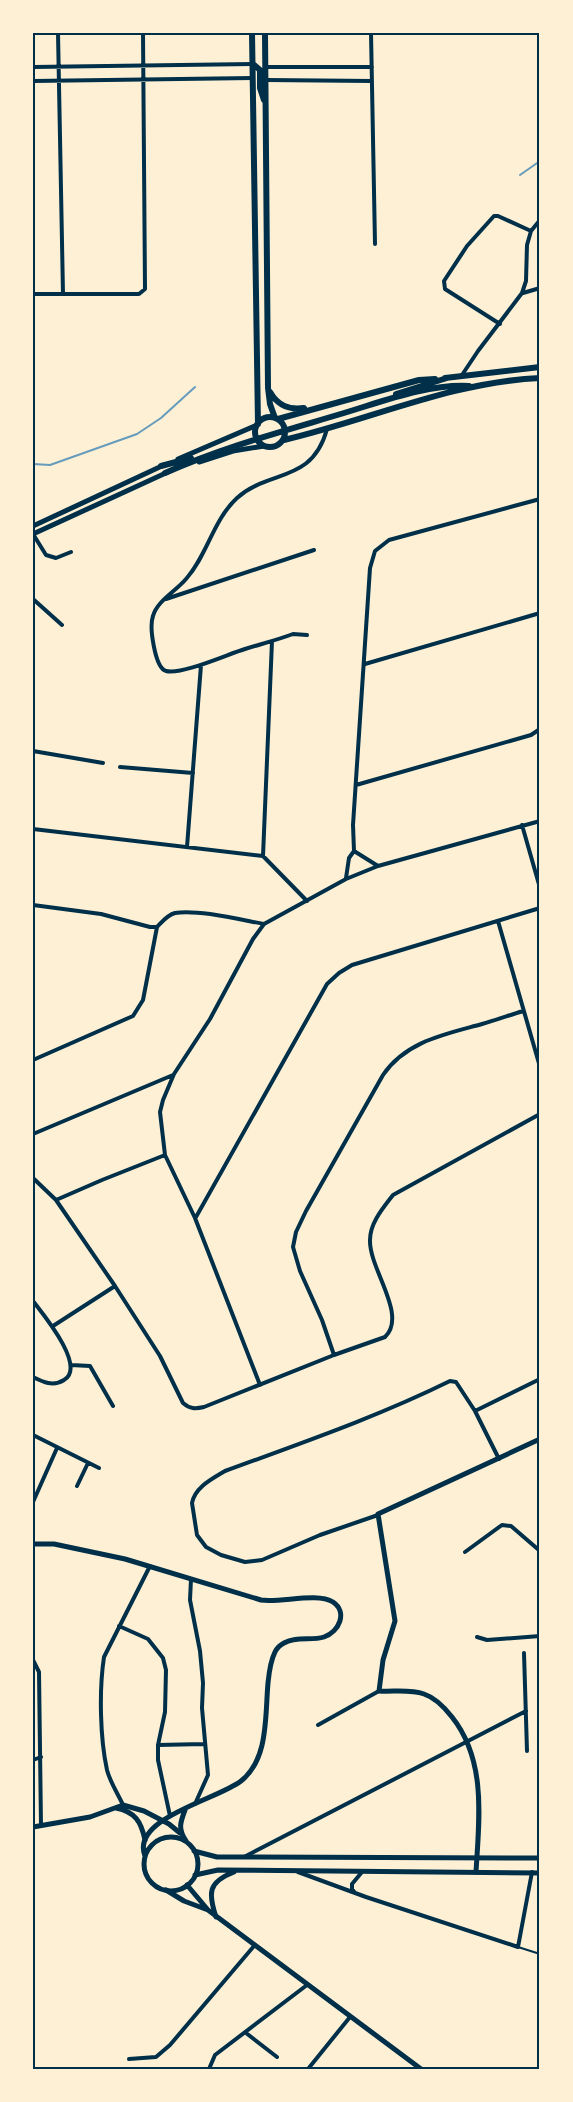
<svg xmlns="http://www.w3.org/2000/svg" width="573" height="2102" font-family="Quicksand,sans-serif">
<rect width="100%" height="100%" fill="#fdf0d5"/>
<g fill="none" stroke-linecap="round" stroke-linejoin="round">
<!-- stream -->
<path stroke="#669bbc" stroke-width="2" d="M520 175 540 161
M33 464 50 465 137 434 161 418 195 387"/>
<!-- service -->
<path stroke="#003049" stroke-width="2" d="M518 1947 540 1954"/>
<!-- minor -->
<path stroke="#003049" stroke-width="4" d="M58 33 63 294
M371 33 375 244
M33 67 253 64
M266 67H372
M266 80 372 81
M33 81 253 78
M523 293 540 288
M33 294H139L145 289 143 33
M500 324 445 289 444 281 467 246 494 216H498L531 231
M462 375 478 351 522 293 526 281 527 245 531 231 540 220
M33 534 46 555 56 558 71 552
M33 599 62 625
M166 599 314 550
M307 635 293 634C277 640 261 644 245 649 228 654 182 675 166 671 155 668 149 627 153 616 157 601 176 591 186 579 207 556 213 520 237 498 269 469 312 484 327 429
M365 664 540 613
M33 751 103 763
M120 767 193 773
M356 785 531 735 540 729
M522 825 540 888
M33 829 263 856 307 901
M187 847 201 665
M354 851 378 866
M263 856 272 641
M346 878 349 858 354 851 353 825 370 568 375 551 389 540 540 499
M33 905 101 914 150 927H157C162 922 167 915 175 913 197 909 242 920 264 924
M498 921 540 1067
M33 1060 133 1016 143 1000 157 927
M33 1134 173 1075
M33 1178 56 1200 115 1286 160 1356 183 1403C190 1409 195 1409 204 1407L334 1355 385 1337C408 1315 369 1269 370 1240 370 1223 383 1208 393 1195L540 1114
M56 1200 102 1180 165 1155
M196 1217 327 984 339 973 352 965 540 908
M33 1301C43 1314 87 1367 64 1380 53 1387 43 1382 33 1377
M53 1326 115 1286
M334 1355 322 1320 300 1271 293 1247 296 1232 306 1211 383 1075C406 1041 446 1034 482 1024 496 1020 510 1015 523 1011
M71 1365 90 1366 113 1406
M260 1385 195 1218 165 1155 160 1112 163 1100 174 1074 210 1019 253 939 264 924 346 879 378 866 540 821
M475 1411 540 1379
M33 1435 99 1468
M77 1486 88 1463
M33 1502 57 1448
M378 1515 320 1535 262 1560 245 1562 221 1555 206 1547 197 1535 192 1503C195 1487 212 1479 225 1471 301 1443 377 1417 450 1381L456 1382 475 1411 499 1459
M465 1552 502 1525 511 1526 540 1551
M191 1579 190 1600 200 1651 203 1683 202 1708 208 1775 195 1804
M119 1626 148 1639 163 1658 166 1670 165 1712 158 1745V1760L170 1816
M477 1637 487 1640 540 1636
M524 1653 527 1751
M33 1660 39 1672 41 1826
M318 1725 379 1691
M158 1745 204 1744
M33 1760 41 1757
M123 1805C118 1794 110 1782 107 1770 100 1738 99 1690 104 1657L150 1566
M244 1857 526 1711
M298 1872 366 1897 518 1947 532 1872
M355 1893 352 1889V1884L362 1872
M246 2033 277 2057
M129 2059 156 2057 170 2045 254 1946
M209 2069 215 2055 307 1985
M308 2069 350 2017"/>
<!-- tertiary -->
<path stroke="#003049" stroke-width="5" d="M116 1808C135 1812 141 1821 145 1840
M33 1827 90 1817 123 1805 144 1811 169 1824 180 1833
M476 1872C479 1820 487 1761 452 1717 445 1708 436 1698 424 1694 410 1689 393 1692 379 1691L383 1660 395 1621 378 1514 540 1439
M187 1885 208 1910 421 2069
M166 1890 184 1901 208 1910"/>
<!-- secondary -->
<path stroke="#003049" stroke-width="5" d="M178 459 257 425
M199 462 233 451 264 446
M33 526 164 465
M33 534 168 472
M33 1544H54L125 1559 261 1600C281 1603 317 1592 333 1602 348 1612 339 1632 324 1637 312 1641 296 1636 284 1643 280 1645 277 1648 275 1652 270 1662 269 1673 268 1683 265 1715 269 1759 241 1781 219 1799 130 1818 145 1856
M185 1810C180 1823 178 1829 186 1841
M144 1864a27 27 0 1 1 54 0a27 27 0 1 1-54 0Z
M194 1851 217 1857 540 1858
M195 1875 218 1870 540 1873
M216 1917C208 1893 208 1882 234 1872"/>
<!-- primary -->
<path stroke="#003049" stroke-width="6" d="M252 33 258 424
M265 33 268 388 270 404 275 418
M253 64 260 70V88L264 100
M445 378 540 367
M270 392C278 406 289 410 304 408
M396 394 447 378
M255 432a15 15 0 1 1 30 0a15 15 0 1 1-30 0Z
M278 419 419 380 435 379
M284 440C370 420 451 382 540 378
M161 466 191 458
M165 473C223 447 284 431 344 413 384 401 427 384 469 386"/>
</g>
<!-- border -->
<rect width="573" height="2102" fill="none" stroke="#fdf0d5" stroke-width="69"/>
<rect x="34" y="34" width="504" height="2034" fill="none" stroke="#003049" stroke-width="2"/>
</svg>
